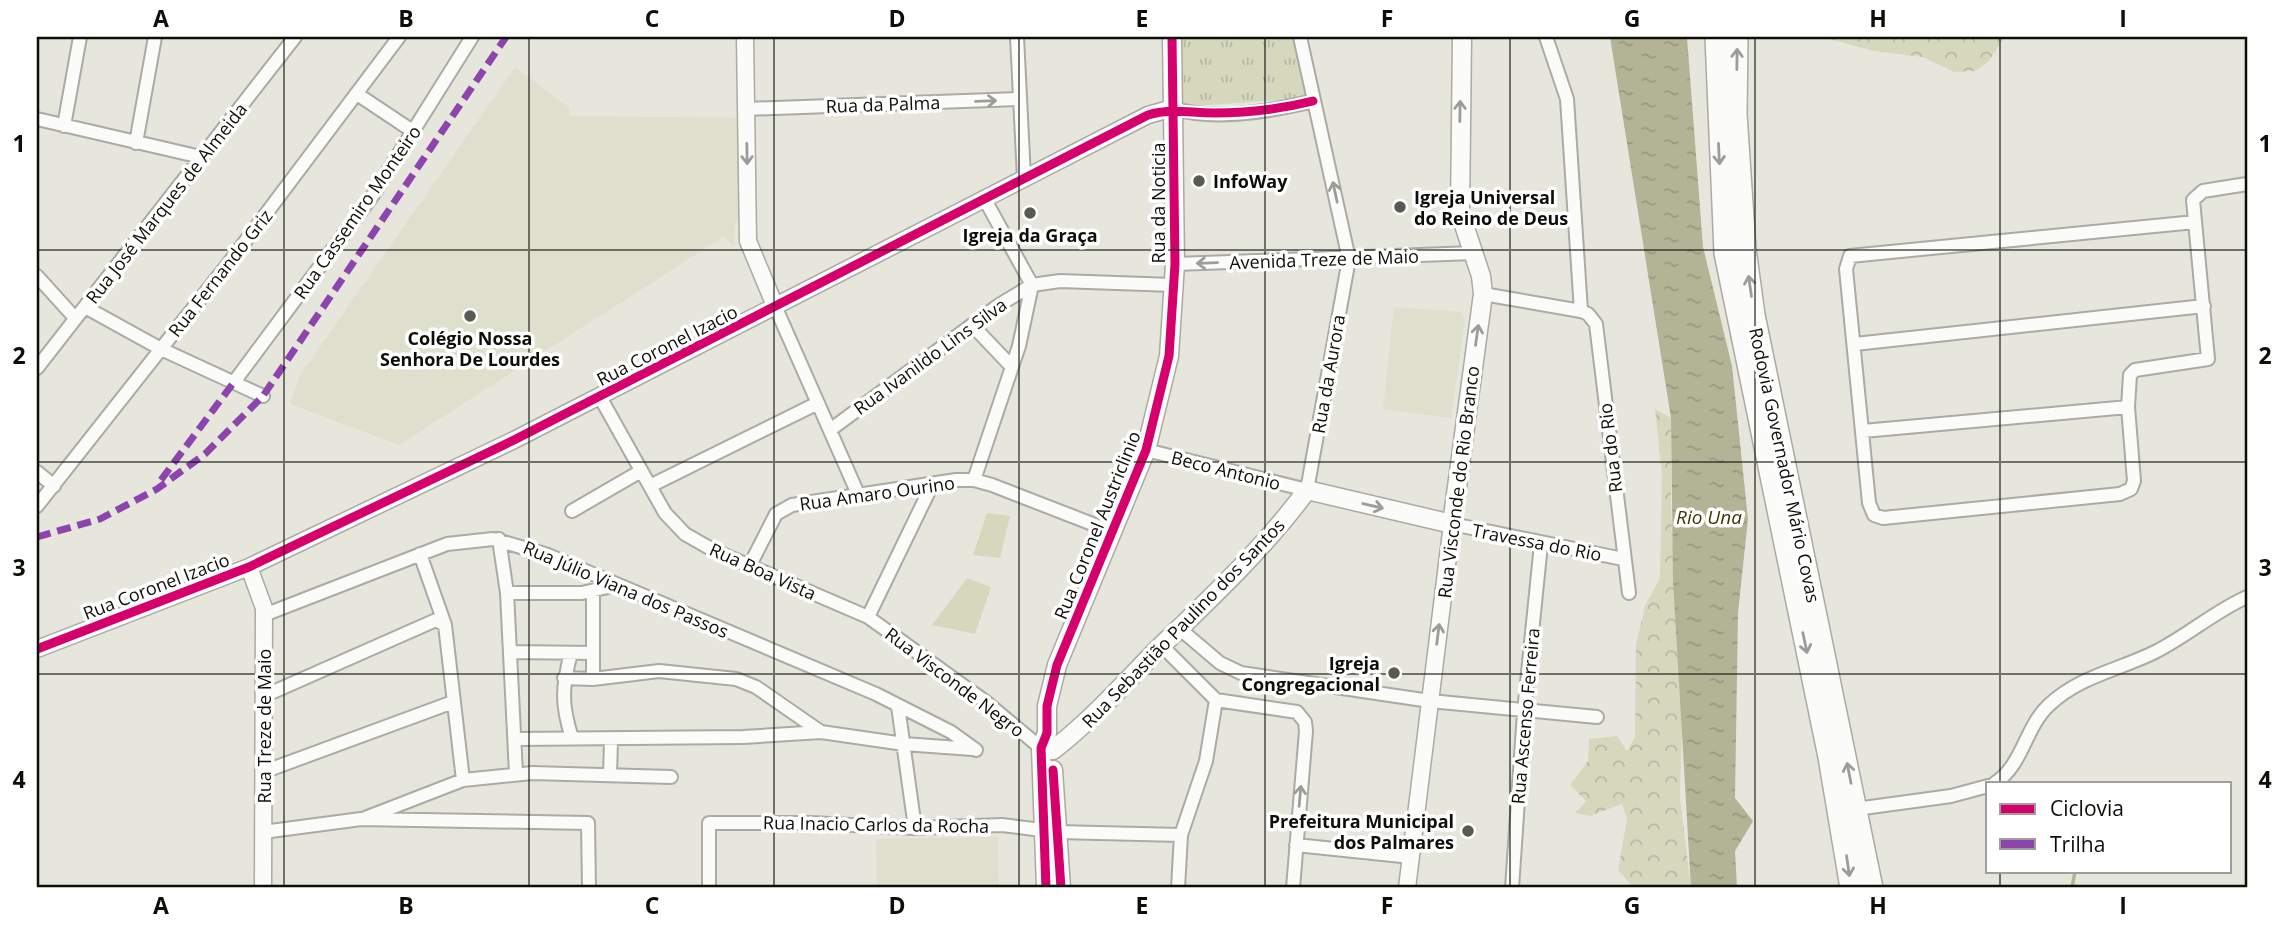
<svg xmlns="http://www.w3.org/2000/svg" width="2284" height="925" font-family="'Open Sans',sans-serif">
<defs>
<pattern id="forest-crowns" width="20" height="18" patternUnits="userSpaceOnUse" patternTransform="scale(1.75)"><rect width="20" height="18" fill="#d6d8be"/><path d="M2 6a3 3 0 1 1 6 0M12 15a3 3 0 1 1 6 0" fill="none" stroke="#b6b8a2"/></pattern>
<pattern id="park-tufts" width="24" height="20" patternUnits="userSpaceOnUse" patternTransform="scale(1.75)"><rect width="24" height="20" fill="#d6d8be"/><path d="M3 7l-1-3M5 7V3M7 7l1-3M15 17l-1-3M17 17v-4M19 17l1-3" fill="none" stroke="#b6b8a2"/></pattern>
<pattern id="water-ripples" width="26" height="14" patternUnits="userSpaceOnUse" patternTransform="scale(1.75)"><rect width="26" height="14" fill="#b2b495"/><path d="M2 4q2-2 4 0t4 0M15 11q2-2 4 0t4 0" fill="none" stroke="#989a7f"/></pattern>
</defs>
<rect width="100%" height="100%" fill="#e6e6dc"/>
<!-- built -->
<path fill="#dedfcc" d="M515 67 569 107 570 116 740 118 741 219 735 222 734 246 723 237 399 445 290 404 299 377Z
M1394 307 1461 312 1465 320 1451 418 1383 409Z
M998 837 999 888H877L876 839Z"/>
<!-- green -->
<path fill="#d6d8be" d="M987 513 1010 516 1000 558 973 555Z
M967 578 991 587 975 634 932 625Z"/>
<!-- forest -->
<path fill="url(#forest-crowns)" d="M1822 37H2005L1988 62 1975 71 1954 72 1923 57 1874 51Z
M1655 409 1671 418V507L1682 719 1680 798 1691 888H1634L1618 870 1627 819 1622 804 1590 816 1575 813 1586 801 1570 785 1588 761 1589 739 1617 736 1627 751 1635 737 1636 645 1645 606 1660 578 1662 474Z"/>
<!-- park -->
<path fill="url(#park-tufts)" d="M1179 37H1294L1305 98 1182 107Z"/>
<!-- water -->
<path fill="url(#water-ripples)" d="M1610 37H1687L1703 247 1732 366 1748 519 1738 613 1735 798 1753 821 1735 851 1737 888H1691L1673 580 1671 418Z"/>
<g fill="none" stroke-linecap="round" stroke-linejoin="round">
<!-- stream -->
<path stroke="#b2b495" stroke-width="3.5" d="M2072 888 2075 871"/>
<!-- minor casing -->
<g stroke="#aaaba3" stroke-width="16">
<path id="minor" d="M1017 37 1024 178
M1546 37 1567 99 1581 311
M357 94 414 132
M1173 108C1214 122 1272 111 1313 101
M746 109 1019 99
M37 119 201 157
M64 126 80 37
M136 143 155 37
M984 198 1032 285
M2195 222 1850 256 1846 269 1869 503 1874 515 1883 518 2120 494 2131 489 2134 481 2128 407 2130 375 2135 370 2208 359 2193 200 2203 191 2247 184
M1175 264 1474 253
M37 276 75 318
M1483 294 1581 311 1588 314 1596 324 1629 593
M775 306 858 494
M85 307 161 349 263 396
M972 325 1012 367
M1855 344 2204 306
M37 368 295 37
M234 382 373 195 472 37
M600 397 665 513 685 534 713 550 868 617 986 702 1041 748
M830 430 999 305 1032 285 1060 281 1173 285
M1863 431 2128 407
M1146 450 1307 490 1349 259 1300 37
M37 472 54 486
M974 480 1019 346 1032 285
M650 486 818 403
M37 506 232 259 399 37
M572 511 641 471
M1452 524 1623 559
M499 539 507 593 516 774
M420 554 445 625 463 780
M750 565 776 514 792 505 956 480H974L992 485 1113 532
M507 593H582L616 585
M264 615 447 544 493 539 548 555 876 694 951 732 976 750
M868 617 932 485
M1180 629 1220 663 1241 673 1430 701 1597 717
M1162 646 1216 700 1297 712 1305 722 1306 731 1293 888
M511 652 593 653
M571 653C562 687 561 704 572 738
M564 678 593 679 659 671 736 679 756 687 821 732
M593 679V591
M264 696 436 620 445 625
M898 706 915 828
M515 739 743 737 821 732 904 744 972 749
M263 772 453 702
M610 775 611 740
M1995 783C2023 765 2025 727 2049 705 2080 676 2119 670 2155 652 2187 636 2215 611 2247 597
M1856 809 1951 796 1988 786
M365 818 463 780 532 773 671 777
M263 832 361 819 588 823 589 888
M1296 845 1411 857
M709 888V823H810L915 828 1002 825 1057 832 1181 835
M1178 888 1181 835 1206 761 1216 700
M1512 888 1524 712 1541 544"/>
</g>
<!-- tertiary casing -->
<g stroke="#aaaba3" stroke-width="19">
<path id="tertiary" d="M745 37 748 241 775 306
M249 567 264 608 263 888
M37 649 249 567 514 440 1148 115 1173 108
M1407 888 1452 524"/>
</g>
<!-- secondary casing -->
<g stroke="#aaaba3" stroke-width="21">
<path id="secondary" d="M1053 750C1093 719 1125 682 1161 646 1212 597 1265 547 1307 490L1452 524 1483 294 1481 276 1460 213 1462 37
M1053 770 1061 888
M1046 888 1041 748 1047 733V706L1057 665 1146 450 1169 356 1175 264 1172 37"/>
</g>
<!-- trunk casing -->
<g stroke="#aaaba3" stroke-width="24">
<path id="trunk" d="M1716 37 1725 253 1829 757 1851 888
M1737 37 1736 114 1745 249 1754 315 1872 888"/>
</g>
<!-- minor -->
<use href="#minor" stroke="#fbfbfa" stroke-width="12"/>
<!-- tertiary -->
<use href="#tertiary" stroke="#fbfbfa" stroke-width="16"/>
<!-- secondary -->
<use href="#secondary" stroke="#fbfbfa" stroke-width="18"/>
<!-- trunk -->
<use href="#trunk" stroke="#fbfbfa" stroke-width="21"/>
<!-- quiet -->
<path stroke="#8e44ad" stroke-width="7" stroke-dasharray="14 7" stroke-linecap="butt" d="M161 480 234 382
M37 537 100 519 157 489 205 454 263 396 506 37"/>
<!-- cycleway casing -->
<g stroke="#fff" stroke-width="13">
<path id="cycleway" d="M37 649 249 567 514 440 1148 115C1171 108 1190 113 1214 113 1247 113 1281 109 1313 101
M1053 770 1061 888
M1046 888 1041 748 1047 733V706L1057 665 1146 450 1169 356 1175 264 1172 37"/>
</g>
<!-- cycleway -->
<use href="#cycleway" stroke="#d6006c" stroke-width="9"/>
</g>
<!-- one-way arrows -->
<defs><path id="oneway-shaft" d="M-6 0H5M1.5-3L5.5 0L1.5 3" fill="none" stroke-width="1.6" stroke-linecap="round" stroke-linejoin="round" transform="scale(1.75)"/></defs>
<g stroke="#9c9c99">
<use href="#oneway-shaft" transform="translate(1737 59) rotate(-89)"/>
<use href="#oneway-shaft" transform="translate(986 101) rotate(-2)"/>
<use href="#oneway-shaft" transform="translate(1460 111) rotate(-89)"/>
<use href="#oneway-shaft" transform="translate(747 154) rotate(89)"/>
<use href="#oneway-shaft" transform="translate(1719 154) rotate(87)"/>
<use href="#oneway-shaft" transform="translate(1335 192) rotate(-102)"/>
<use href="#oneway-shaft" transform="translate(1207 263) rotate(178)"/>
<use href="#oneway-shaft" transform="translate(1750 286) rotate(-98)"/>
<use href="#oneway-shaft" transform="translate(1477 335) rotate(-82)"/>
<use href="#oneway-shaft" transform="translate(1373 506) rotate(13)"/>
<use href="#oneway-shaft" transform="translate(1438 634) rotate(-83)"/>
<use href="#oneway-shaft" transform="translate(1805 643) rotate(78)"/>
<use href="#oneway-shaft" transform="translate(1849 773) rotate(-101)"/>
<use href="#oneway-shaft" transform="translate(1300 796) rotate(-85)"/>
<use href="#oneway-shaft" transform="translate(1848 866) rotate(82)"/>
</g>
<!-- grid -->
<path fill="none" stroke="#0d0e08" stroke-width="2" stroke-opacity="0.55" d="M284 37V888M529 37V888M774 37V888M1019 37V888M1265 37V888M1510 37V888M1755 37V888M2000 37V783M37 250H2247M37 462H2247M37 674H2247M2000 871V888"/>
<!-- markers -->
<g fill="#595a52" stroke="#fff" stroke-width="2.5">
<circle cx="1199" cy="181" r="7"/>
<circle cx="1400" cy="207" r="7"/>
<circle cx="1030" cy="213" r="7"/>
<circle cx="470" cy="316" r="7"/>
<circle cx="1394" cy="673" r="7"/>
<circle cx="1468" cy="831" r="7"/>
</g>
<g text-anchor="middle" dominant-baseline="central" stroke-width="7" stroke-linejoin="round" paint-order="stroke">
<!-- street labels -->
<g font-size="18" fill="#0d0e08" stroke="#fff">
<text transform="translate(883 104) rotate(-2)">Rua da Palma</text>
<text transform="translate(166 203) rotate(-52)">Rua José Marques de Almeida</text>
<text transform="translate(1158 203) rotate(-90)">Rua da Noticia</text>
<text transform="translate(357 212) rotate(-55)">Rua Cassemiro Monteiro</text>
<text transform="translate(1324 259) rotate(-2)">Avenida Treze de Maio</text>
<text transform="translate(220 273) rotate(-52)">Rua Fernando Griz</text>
<text transform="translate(667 345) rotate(-27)">Rua Coronel Izacio</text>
<text transform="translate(930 356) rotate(-36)">Rua Ivanildo Lins Silva</text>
<text transform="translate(1328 374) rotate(-80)">Rua da Aurora</text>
<text transform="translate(1610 448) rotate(-97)">Rua do Rio</text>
<text transform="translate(1785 465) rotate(78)">Rodovia Governador Mário Covas</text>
<text transform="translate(1226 470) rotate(14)">Beco Antonio</text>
<text transform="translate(1458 482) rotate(-83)">Rua Visconde do Rio Branco</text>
<text transform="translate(877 493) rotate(-8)">Rua Amaro Ourino</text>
<text transform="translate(1097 525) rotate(-68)">Rua Coronel Austriclinio</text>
<text transform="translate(1537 542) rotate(11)">Travessa do Rio</text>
<text transform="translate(763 571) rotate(24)">Rua Boa Vista</text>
<text transform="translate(156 586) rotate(-21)">Rua Coronel Izacio</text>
<text transform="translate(626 589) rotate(23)">Rua Júlio Viana dos Passos</text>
<text transform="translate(1183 623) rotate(-46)">Rua Sebastião Paulino dos Santos</text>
<text transform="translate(955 682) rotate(37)">Rua Visconde Negro</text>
<text transform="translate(1525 716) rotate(-85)">Rua Ascenso Ferreira</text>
<text transform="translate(264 726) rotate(-90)">Rua Treze de Maio</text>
<text transform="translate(876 824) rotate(1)">Rua Inacio Carlos da Rocha</text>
</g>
<!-- poi labels -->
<g font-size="18" font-weight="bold" fill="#0d0e08" stroke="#fff" text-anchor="start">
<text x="1213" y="181">InfoWay</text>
<text x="1414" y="197">Igreja Universal<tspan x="1414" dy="21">do Reino de Deus</tspan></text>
<text x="1030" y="235" text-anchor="middle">Igreja da Graça</text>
<text x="470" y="338" text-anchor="middle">Colégio Nossa<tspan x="470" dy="21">Senhora De Lourdes</tspan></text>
<text x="1380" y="663" text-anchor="end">Igreja<tspan x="1380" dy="21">Congregacional</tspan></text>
<text x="1454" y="821" text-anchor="end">Prefeitura Municipal<tspan x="1454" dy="21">dos Palmares</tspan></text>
</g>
<!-- water labels -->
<g font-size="19" font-style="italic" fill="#373704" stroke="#fff">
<text x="1709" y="517">Rio Una</text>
</g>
</g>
<!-- border -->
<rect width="2284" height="925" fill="none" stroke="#ffffff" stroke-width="77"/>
<!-- legend -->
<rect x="1986" y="782" width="245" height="91" fill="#ffffff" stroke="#9e9f9c" stroke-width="2"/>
<rect x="2000" y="804" width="35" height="10" fill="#d6006c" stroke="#9e9f9c" stroke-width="2"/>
<text x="2050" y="816" font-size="21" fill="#0d0e08">Ciclovia</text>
<rect x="2000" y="839" width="35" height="10" fill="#8e44ad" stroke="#9e9f9c" stroke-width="2"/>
<text x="2050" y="852" font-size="21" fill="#0d0e08">Trilha</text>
<rect x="38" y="38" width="2208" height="848" fill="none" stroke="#0d0e08" stroke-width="2.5"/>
<g font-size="23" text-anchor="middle" font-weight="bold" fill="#0d0e08">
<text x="161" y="27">A</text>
<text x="406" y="27">B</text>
<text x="652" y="27">C</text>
<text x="897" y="27">D</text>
<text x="1142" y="27">E</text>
<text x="1387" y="27">F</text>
<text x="1632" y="27">G</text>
<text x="1878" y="27">H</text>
<text x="2123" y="27">I</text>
<text x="19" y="152">1</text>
<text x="2265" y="152">1</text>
<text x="19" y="364">2</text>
<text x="2265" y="364">2</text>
<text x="19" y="576">3</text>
<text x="2265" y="576">3</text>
<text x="19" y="788">4</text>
<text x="2265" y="788">4</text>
<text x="161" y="914">A</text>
<text x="406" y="914">B</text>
<text x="652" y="914">C</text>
<text x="897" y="914">D</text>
<text x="1142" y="914">E</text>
<text x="1387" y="914">F</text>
<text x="1632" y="914">G</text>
<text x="1878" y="914">H</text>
<text x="2123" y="914">I</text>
</g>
</svg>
